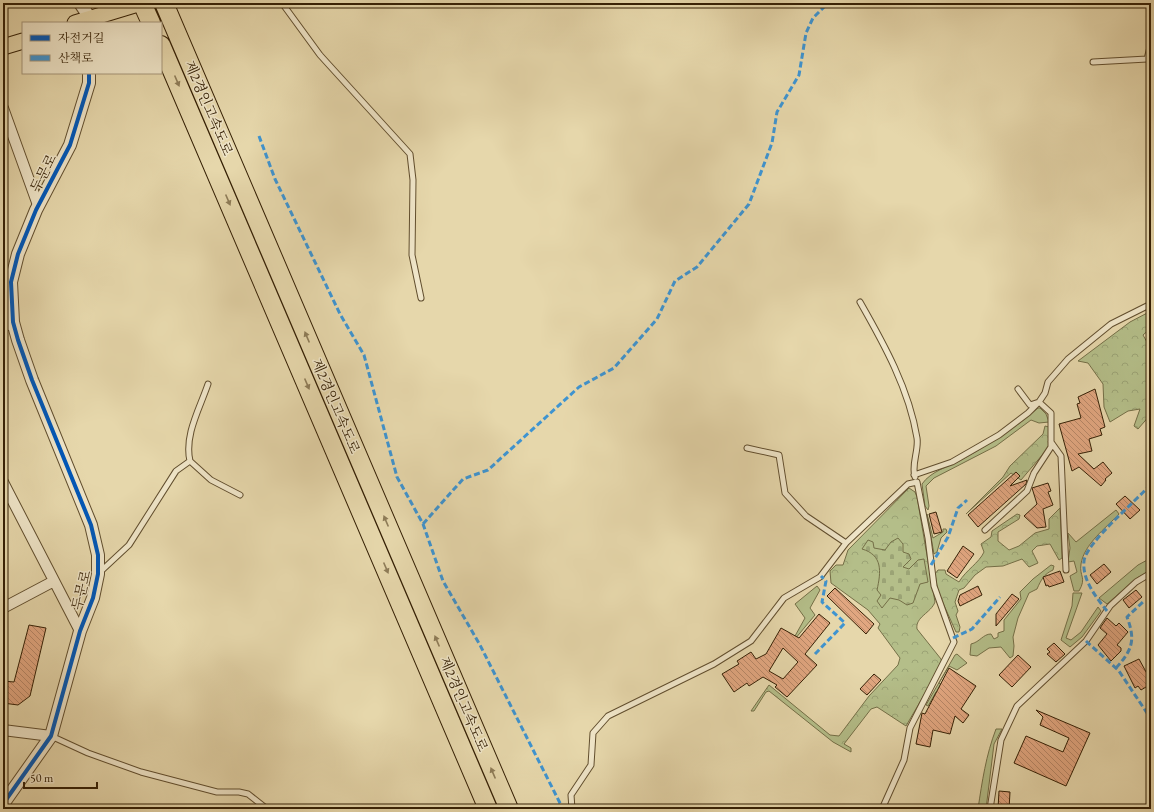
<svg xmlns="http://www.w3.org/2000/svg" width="1154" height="812" font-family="'EB Garamond','Noto Serif KR',serif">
<defs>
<pattern id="forest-crowns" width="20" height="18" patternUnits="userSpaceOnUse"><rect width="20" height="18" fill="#b4be89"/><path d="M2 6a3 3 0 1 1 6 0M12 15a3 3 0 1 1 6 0" fill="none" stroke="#9ba375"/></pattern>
<pattern id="cemetery-stones" width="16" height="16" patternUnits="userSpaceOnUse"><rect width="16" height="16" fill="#b4be89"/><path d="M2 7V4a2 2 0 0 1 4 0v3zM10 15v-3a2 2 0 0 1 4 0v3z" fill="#9ba375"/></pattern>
<pattern id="building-back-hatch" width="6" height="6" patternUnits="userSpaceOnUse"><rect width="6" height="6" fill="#e1a680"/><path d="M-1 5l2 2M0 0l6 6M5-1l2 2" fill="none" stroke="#b78767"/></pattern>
</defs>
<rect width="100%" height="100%" fill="#e6d7ab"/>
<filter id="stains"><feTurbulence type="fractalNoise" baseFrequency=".005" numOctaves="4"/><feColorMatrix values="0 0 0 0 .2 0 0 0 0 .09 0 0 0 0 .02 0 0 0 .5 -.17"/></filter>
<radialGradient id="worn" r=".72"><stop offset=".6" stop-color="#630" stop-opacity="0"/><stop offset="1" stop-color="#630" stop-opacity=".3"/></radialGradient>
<!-- grass -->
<path fill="#b4be89" stroke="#746f47" d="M1038 408H1040L1046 414 1049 422 1039 423 1031 420 996 446 934 478 926 486 929 506 928 510 925 506 922 484C931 471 948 467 961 460 988 445 1014 429 1038 408Z
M1116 510 1119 514C1106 528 1084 544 1081 564 1079 577 1087 577 1079 591H1074L1070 576 1077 572 1074 561 1068 562 1070 548 1068 533 1076 542Z
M927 514 933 538 943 532V529H946L947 532 941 538 937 552 934 554Z
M1151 558V570L1137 578 1107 604 1099 598 1138 565Z
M1051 565 1054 566 1053 570C1044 574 1041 580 1037 589L1029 593 1018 618 1013 637 1014 646 1013 656 1010 658 1001 647 989 648 977 656 970 655 971 644C980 642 983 634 991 634L994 639 998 637V633L1004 631V620L1021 599 1020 592 1033 579Z
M817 586 820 590 810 608 815 615 790 645 805 618 795 604Z
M1073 593H1082L1066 638 1071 640 1081 632 1098 607 1101 611 1082 637 1070 647 1061 640 1072 606Z
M957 654 967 663 957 670 949 666 939 683 950 690 945 697 936 692 928 706 926 705 955 655Z
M996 729H1002L994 744 986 809H978C982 782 986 755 996 729Z"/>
<!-- forest -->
<path fill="url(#forest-crowns)" stroke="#746f47" d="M1151 311V328L1143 335 1151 349V414L1138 429 1134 426 1140 409 1128 411 1110 422 1104 407 1103 384 1088 363 1078 361 1130 322Z
M1045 426 1049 427V447L1021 480 1011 473 966 514 1003 477 1010 466 1043 434Z
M909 488 915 492 917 497 935 602C931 613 915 617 917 629L941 659 942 664 906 726 877 707 871 709 844 744 851 748V752L833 742 769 691 766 692 754 711H751L769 685 830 735 839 736 869 696 898 665 900 658 878 628 880 624 868 610 831 583 830 571 836 565H843L848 550Z
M1060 508 1062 558 1059 560 1050 544 1037 546 1032 551 1038 563 1029 567 1022 559 1003 566 986 567 975 575 964 588 959 590 955 602 958 611 956 615 960 627 959 632H956L938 592 935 574 938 570H945L946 574 959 582C966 570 979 563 984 552L981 544 991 537 992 531 1017 514 1020 515 1019 519 998 532V541L1009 550 1019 546 1035 533 1049 529V519Z"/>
<!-- cemetery -->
<path fill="url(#cemetery-stones)" stroke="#746f47" d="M898 538 903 544V552L909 554 911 559 903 567 909 569 918 560 924 559 928 582 920 584 913 603 907 605 899 600 890 598 882 608 877 601 881 595 877 590C881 572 883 555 862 549L868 540 873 542 874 548 885 550 891 542Z"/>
<!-- building -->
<path fill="url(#building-back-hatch)" stroke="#352005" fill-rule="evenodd" d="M1095 389 1105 427 1100 429 1102 435 1089 439 1092 451 1078 454 1094 469 1103 462 1112 473 1105 479 1106 480 1101 486 1079 467 1072 471 1059 424 1081 418 1077 404 1080 403 1078 397Z
M1016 472 1020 476 1010 486 1027 480 1026 484 978 527 968 515Z
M1048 483 1051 491 1048 492 1053 505 1043 509 1046 527 1037 528 1024 516 1037 504 1032 488Z
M1125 496 1140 510 1130 519 1116 504Z
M936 512 942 532 934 534 929 514Z
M963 546 974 554 957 578 947 571Z
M1104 564 1111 572 1097 584 1090 575Z
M1060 571 1064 582 1049 587 1048 585 1046 586 1043 577Z
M978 586 982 595 960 606 958 601 960 595Z
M835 588 874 624 866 634 827 596Z
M1136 590 1142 597 1129 608 1123 600Z
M1012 594 1019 599 996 626V614Z
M819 614 830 623 805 654 817 665 787 697 775 687 777 685 763 677 749 686 747 683 734 692 722 674 739 664 737 661 751 652 756 659 766 654 781 628 799 638ZM783 648 798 662 783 679 769 671Z
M1107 618 1116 626 1119 623 1128 632 1117 645 1121 648V651L1111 661 1098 645 1107 634 1100 628Z
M29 625 46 628 30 696 18 705 3 703V681L14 682Z
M1054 643 1065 654 1056 662 1047 654 1050 652 1047 649Z
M1018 655 1031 667 1012 687 999 675Z
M1139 659 1151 681V684L1141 690 1138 686 1135 688 1124 666Z
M949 668 976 686 961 709 969 715 963 723 955 716 950 734 933 730 930 747 916 744 922 713 925 714Z
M874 674 881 680 867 695 860 689Z
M1036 710 1090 733 1066 786 1014 763 1026 736 1063 752 1069 738 1040 725 1043 717Z
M999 791 1010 792 1009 809H998Z"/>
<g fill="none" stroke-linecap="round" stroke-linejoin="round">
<!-- service casing -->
<g stroke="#614e2e" stroke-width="7">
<path id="service" d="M282 3 320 55 410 154 413 180 412 255 421 298
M1093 62 1147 59 1151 43
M860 302C884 344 909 389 917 438 919 451 911 464 915 477
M1051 442 1061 456 1066 570
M747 448 779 455 785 493 806 516 846 543
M190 461C184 435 200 408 208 384
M914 475 952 462 999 435 1028 413 1039 402 1045 393 1048 382 1068 359 1111 324 1151 304
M985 530 1027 491 1034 473 1051 447V413L1039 402 1030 405 1018 389
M100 572 129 545 176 471 190 461 211 480 240 495
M51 736 88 753 141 772 217 792H239L248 794 267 809
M572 809 571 795 591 765 593 733 608 716 714 664 751 641 784 598 820 577 846 543 908 484 917 482 928 538 934 586 954 642 910 728 904 760 882 809
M990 809 1001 740 1017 706 1086 641 1110 606 1136 582 1151 573"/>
</g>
<!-- minor casing -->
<g stroke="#614e2e" stroke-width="12">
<path id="minor" d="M3 108 38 205
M3 327 13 322
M3 482 80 631
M3 608 54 581
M3 730 51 736"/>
</g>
<!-- tertiary casing -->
<g stroke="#614e2e" stroke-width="14">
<path id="tertiary" d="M80 3 90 18V23
M3 804 51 736 80 631 93 598 98 574V555L91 525 32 380 18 340 13 322 11 282 18 254 36 210 70 145 89 83V73"/>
</g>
<!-- primary casing -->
<g stroke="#352005" stroke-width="17">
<path id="primary" d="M75 23 141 3
M3 47 23 41"/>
</g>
<!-- motorway casing -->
<g stroke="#352005" stroke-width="20">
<path id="motorway" d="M142 3 151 23
M164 3 509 809
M161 45 488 809"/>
</g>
<!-- service -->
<use href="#service" stroke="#efe5c8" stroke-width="5"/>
<!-- minor -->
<use href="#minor" stroke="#efe5c8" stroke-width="10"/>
<!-- tertiary -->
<use href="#tertiary" stroke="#efe5c8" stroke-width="12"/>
<!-- primary -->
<use href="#primary" stroke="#e6d7ab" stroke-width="15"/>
<!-- motorway -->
<use href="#motorway" stroke="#e6d7ab" stroke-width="18"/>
<!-- quiet -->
<path stroke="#3e94d1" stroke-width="3" stroke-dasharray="6 3" stroke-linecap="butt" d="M259 136 275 179 340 314 364 355 397 477 423 524 443 581 480 645 563 809
M423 524 463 479 488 470 579 387 614 368 657 319 675 281 697 267 749 204 772 143 777 112 799 75 806 33 813 18 828 3
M931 565 948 537 958 508 967 500
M1107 611C1096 597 1082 580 1084 561 1086 543 1136 501 1150 485
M953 638 972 629 1000 597
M1086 641 1119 671 1151 719
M815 654 845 623 822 602 826 581 821 576
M1116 668C1132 650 1136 641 1127 617L1144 601"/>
<!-- cycleway casing -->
<g stroke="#efe5c8" stroke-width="6">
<path id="cycleway" d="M3 804 51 736 80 631 93 598 98 574V555L91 525 32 380 18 340 13 322 11 282 18 254 36 210 70 145 89 83V73"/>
</g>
<!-- cycleway -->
<use href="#cycleway" stroke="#0057b8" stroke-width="4"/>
</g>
<!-- one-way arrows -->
<defs><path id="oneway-solid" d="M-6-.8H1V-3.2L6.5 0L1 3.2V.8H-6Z"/></defs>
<g fill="#8e7c58">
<use href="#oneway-solid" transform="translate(177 81) rotate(67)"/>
<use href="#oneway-solid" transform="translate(228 200) rotate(67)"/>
<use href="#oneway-solid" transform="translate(307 337) rotate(-113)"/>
<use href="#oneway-solid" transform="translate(307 384) rotate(67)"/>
<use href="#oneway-solid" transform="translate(386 521) rotate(-113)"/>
<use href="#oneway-solid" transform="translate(386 568) rotate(67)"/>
<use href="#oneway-solid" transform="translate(437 641) rotate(-113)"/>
<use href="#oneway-solid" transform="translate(493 773) rotate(-113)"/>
</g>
<g text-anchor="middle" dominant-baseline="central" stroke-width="3" stroke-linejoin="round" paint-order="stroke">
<!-- street labels -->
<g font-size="14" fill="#352005" stroke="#efe5c8">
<text transform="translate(209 108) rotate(67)">제2경인고속도로</text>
<text transform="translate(43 173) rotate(-63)">두문로</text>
<text transform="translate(336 406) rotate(67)">제2경인고속도로</text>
<text transform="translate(81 590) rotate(-76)">두문로</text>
<text transform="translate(464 704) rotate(67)">제2경인고속도로</text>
</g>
</g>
<!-- margin -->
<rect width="1154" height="812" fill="none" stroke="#e6d7ab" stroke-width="16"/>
<rect x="4" y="4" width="1146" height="804" fill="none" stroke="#352005" stroke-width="2"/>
<rect x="8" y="8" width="1138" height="796" fill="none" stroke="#352005"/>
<!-- legend -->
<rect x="22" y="22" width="140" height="52" fill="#efe5c8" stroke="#a5967a"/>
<rect x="30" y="35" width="20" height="6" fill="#0057b8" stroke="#a5967a"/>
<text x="58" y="42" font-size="12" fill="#352005">자전거길</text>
<rect x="30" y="55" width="20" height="6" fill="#3e94d1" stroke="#a5967a"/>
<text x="58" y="62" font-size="12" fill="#352005">산책로</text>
<!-- scale -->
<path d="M24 782v6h73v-6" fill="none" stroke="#352005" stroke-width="2"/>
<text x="30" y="782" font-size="12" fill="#352005" stroke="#efe5c8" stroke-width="3" paint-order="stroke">50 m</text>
<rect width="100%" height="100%" filter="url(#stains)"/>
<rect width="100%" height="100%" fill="url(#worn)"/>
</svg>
